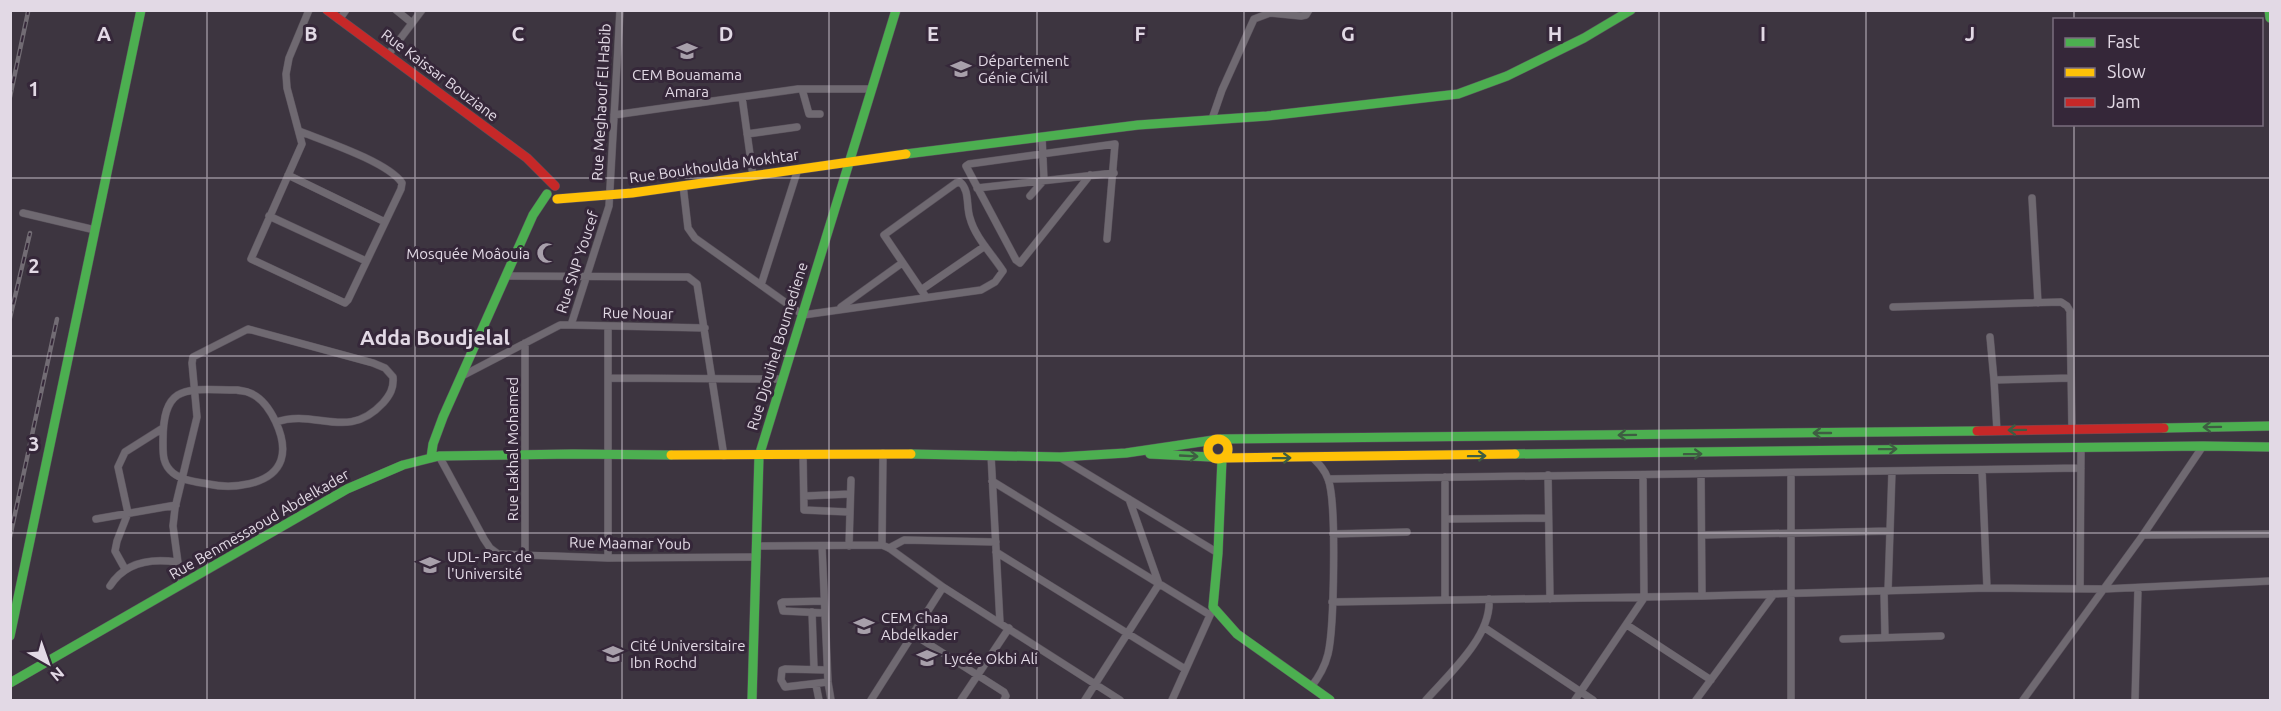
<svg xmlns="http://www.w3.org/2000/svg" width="2281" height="711" font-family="Ubuntu,sans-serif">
<rect width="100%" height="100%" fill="#3d3540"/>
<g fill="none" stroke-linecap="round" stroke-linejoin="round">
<!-- street casing -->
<g stroke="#5a525c" stroke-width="8">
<path id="street" d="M396 10 412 23
M339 20 346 10
M388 55 422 10
M802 89 809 114H820
M742 97 753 176
M614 115 798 89H872
M1212 119 1222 90 1254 19 1270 13 1301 16 1306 15 1309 10
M299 131C324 141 388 162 402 183L401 189 348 300 345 303 251 259 302 144 287 88 286 74 289 58 309 10
M747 134 797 127
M288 175 385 222
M1090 175 1020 263 1016 260 966 166 969 164 1115 144 1107 239
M683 185 688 228 695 238 803 315 981 290 995 282 1003 271C992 254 975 237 970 218 966 207 970 190 960 182L956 183 884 235 926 297
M977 188 1114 173
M1030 196 1044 180 1042 137
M2032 198 2038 303
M23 213 95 230
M269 216 366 261
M506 276 688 277 697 284 724 456
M761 285 798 169
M921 290 985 246
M841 307 902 263
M1893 307 2061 302 2067 306 2070 311 2072 430
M571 325 705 328
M1990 337 1994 380
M525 343V554
M462 376 560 325H571L609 206 620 10
M608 378 783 379
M237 390C241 391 246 391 250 393 270 401 288 439 281 460 272 486 231 489 208 484 197 482 183 481 173 473 162 464 163 453 163 440 163 381 189 390 237 390Z
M1997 431 1994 380 2071 378
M803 455 804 510 849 512
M991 455 1000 623
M439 456 484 539 490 548 498 554 608 558 757 557
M1061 458 1218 553
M1982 470 1987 588
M1701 474 1702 596
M1791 474V700
M1548 475 1550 599
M1328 479 2081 468
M992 481 1210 615
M804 496 850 494
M96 519 176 505
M1445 519 1548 518
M1333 534 1407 532
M1702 535 1890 531
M2143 535 2270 534
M882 545 883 453
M757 546 882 545 889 548 943 587 1120 700
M822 546 828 682 831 700
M849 546 851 480
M889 548 904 540 996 542
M996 552 1185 669
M608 558V326
M125 569 115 551 117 541 128 513 118 467 125 452 163 428
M181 585 173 526 175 508 197 417 192 363 193 357 248 329 373 363 385 368 393 377C394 388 390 395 383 403 347 442 316 408 276 422
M110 586C125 562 150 558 177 562
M2080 589 2081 448
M1884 591 1885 637
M1888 591 1892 471
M1445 600V477
M824 601 783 602 781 603 783 611 825 613
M1332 602 1702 596 1987 588 2104 589 2270 581
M812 612 814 669
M1627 625 1711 680
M1485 628 1593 700
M913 634 1004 692 1006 696 1004 700
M1843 639 1941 636
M827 670 785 669 782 670 781 680 785 687 828 682
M816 685 819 700
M1311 687C1319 677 1325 666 1328 654 1334 629 1337 501 1328 479 1325 470 1319 464 1312 457
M871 700 943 587
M961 700 1009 628
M1085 700 1159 584 1129 499
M1172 700 1211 613
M1426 700C1449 674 1492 636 1489 599
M1575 700 1644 598 1643 475
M1696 700 1774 594
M2023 700 2143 535 2203 446
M2135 700 2138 588"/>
</g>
<!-- fast casing -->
<g stroke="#5a525c" stroke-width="10">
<path id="fast" d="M2269 10 2270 18
M906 154 1138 125 1267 116 1458 94 1507 76 1584 38 1631 10
M2164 428 2270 426
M1221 439 1977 431
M911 454 1060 457 1126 453 1214 440
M1150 454 1211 457
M1515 454 2203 446 2270 447
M431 458 433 444 443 417 533 215 547 194
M1222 459 1218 553 1213 607 1237 634 1330 700
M10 636 141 10
M10 683 347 489 403 465 439 456 573 454 671 455
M752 700 759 456 896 10"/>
</g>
<!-- slow casing -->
<g stroke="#5a525c" stroke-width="10">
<path id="slow" d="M557 199 632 193 906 154
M1208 449a10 10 0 1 1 20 0a10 10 0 1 1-20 0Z
M671 455 911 454
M1224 458 1515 454"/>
</g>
<!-- jam casing -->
<g stroke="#5a525c" stroke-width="10">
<path id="jam" d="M327 10 527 158 555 186
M1977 431 2164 428"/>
</g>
<!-- street -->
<use href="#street" stroke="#6f6971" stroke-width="7"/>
<!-- fast -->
<use href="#fast" stroke="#4caf50" stroke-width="9"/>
<!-- slow -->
<use href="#slow" stroke="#ffc107" stroke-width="9"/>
<!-- jam -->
<use href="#jam" stroke="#c62828" stroke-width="9"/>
<!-- rail casing -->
<g stroke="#726c74" stroke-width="4.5">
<path id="rail" d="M10 97 28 12
M10 318 30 233
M10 537 57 319"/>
</g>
<!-- rail -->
<use href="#rail" stroke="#352739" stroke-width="2" stroke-dasharray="7" stroke-linecap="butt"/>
</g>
<!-- one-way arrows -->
<defs><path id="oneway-shaft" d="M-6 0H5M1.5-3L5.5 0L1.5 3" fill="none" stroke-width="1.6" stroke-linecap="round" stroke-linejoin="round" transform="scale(1.5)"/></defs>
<g stroke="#3e5d42">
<use href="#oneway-shaft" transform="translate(2212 427) rotate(179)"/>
<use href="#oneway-shaft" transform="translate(2017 430) rotate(179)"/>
<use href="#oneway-shaft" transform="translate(1822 433) rotate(180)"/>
<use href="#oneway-shaft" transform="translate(1627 435) rotate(179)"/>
<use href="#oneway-shaft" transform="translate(1888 449) rotate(-1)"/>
<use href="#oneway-shaft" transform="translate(1693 454) rotate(-1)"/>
<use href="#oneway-shaft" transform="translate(1189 456) rotate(3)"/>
<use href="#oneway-shaft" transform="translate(1477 456) rotate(-1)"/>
<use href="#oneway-shaft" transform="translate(1282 458) rotate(-1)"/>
</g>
<!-- grid -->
<path fill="none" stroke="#e2d9e5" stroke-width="1.5" stroke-opacity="0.55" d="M207 10V700M415 10V700M622 10V700M829 10V700M1037 10V700M1244 10V700M1452 10V700M1659 10V700M1866 10V700M2074 10V20M2074 124V700M10 178H2270M10 356H2270M10 533H2270"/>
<!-- icons -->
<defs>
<g id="school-bare" transform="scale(1.62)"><path d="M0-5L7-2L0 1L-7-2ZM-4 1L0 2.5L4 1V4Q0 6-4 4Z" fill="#a8a0ab" stroke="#352739" stroke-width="2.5" paint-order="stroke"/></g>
<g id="university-bare" transform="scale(1.62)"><path d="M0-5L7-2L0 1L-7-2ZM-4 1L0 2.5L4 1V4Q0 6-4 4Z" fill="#a8a0ab" stroke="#352739" stroke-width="2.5" paint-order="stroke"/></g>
<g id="mosque-bare" transform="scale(1.62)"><path d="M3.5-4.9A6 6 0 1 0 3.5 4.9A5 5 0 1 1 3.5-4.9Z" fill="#a8a0ab" stroke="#352739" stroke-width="2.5" paint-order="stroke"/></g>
</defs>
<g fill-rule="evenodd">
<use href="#school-bare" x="687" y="51"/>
<use href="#university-bare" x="961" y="69"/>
<use href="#mosque-bare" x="547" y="253"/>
<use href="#university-bare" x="430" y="565"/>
<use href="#university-bare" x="864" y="626"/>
<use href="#university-bare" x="613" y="654"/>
<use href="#university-bare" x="927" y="658"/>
</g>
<g text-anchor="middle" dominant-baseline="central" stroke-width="6" stroke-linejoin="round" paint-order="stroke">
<!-- poi labels -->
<g font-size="15" fill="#e2d9e5" stroke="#352739" text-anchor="start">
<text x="978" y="60">Département<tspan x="978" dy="17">Génie Civil</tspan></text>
<text x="687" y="74" text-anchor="middle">CEM Bouamama<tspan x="687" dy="17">Amara</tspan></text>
<text x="530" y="253" text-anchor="end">Mosquée Moâouia</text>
<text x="447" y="556">UDL- Parc de<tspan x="447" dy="17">l'Université</tspan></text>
<text x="881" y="617">CEM Chaa<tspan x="881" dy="17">Abdelkader</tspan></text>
<text x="630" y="645">Cité Universitaire<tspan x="630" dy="17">Ibn Rochd</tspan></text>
<text x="944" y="658">Lycée Okbi Ali</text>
</g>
<!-- street labels -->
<g font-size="15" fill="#e2d9e5" stroke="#352739">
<text transform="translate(440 75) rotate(37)">Rue Kaissar Bouziane</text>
<text transform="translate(601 102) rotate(-87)">Rue Meghaouf El Habib</text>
<text transform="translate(714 166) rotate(-8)">Rue Boukhoulda Mokhtar</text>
<text transform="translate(577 262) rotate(-72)">Rue SNP Youcef</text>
<text transform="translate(638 313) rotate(1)">Rue Nouar</text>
<text transform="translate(777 346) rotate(-73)">Rue Djouihel Boumediene</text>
<text transform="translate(512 449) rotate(-90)">Rue Lakhal Mohamed</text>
<text transform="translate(259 524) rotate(-30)">Rue Benmessaoud Abdelkader</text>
<text transform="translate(630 543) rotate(1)">Rue Maamar Youb</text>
</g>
<!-- district labels -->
<g font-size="21" font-weight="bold" fill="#e2d9e5" stroke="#352739">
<text x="435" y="337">Adda Boudjelal</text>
</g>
</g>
<g font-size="20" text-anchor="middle" font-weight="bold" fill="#e2d9e5" stroke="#352739" stroke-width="6" stroke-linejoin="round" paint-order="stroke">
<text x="104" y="41">A</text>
<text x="311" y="41">B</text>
<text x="518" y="41">C</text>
<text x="726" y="41">D</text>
<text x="933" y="41">E</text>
<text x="1140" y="41">F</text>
<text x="1348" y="41">G</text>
<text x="1555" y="41">H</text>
<text x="1763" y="41">I</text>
<text x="1970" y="41">J</text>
<text x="34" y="96">1</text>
<text x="34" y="273">2</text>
<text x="34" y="451">3</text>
</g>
<!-- border -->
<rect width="2281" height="711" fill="none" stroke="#e2d9e5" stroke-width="24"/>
<!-- legend -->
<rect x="2053" y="18" width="210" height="108" fill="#352739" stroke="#7a6e7e" stroke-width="1.5"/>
<rect x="2065" y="38" width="30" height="9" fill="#4caf50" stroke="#7a6e7e" stroke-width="1.5"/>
<text x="2107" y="48" font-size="18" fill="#e2d9e5">Fast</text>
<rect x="2065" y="68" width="30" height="9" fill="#ffc107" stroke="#7a6e7e" stroke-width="1.5"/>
<text x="2107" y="78" font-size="18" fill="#e2d9e5">Slow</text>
<rect x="2065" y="98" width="30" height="9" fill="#c62828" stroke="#7a6e7e" stroke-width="1.5"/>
<text x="2107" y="108" font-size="18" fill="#e2d9e5">Jam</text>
<!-- north arrow -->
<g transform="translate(48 663) rotate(140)" stroke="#352739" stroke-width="4.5" paint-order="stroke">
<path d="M0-4.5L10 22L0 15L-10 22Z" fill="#e2d9e5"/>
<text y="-9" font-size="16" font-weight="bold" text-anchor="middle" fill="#e2d9e5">N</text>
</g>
</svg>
